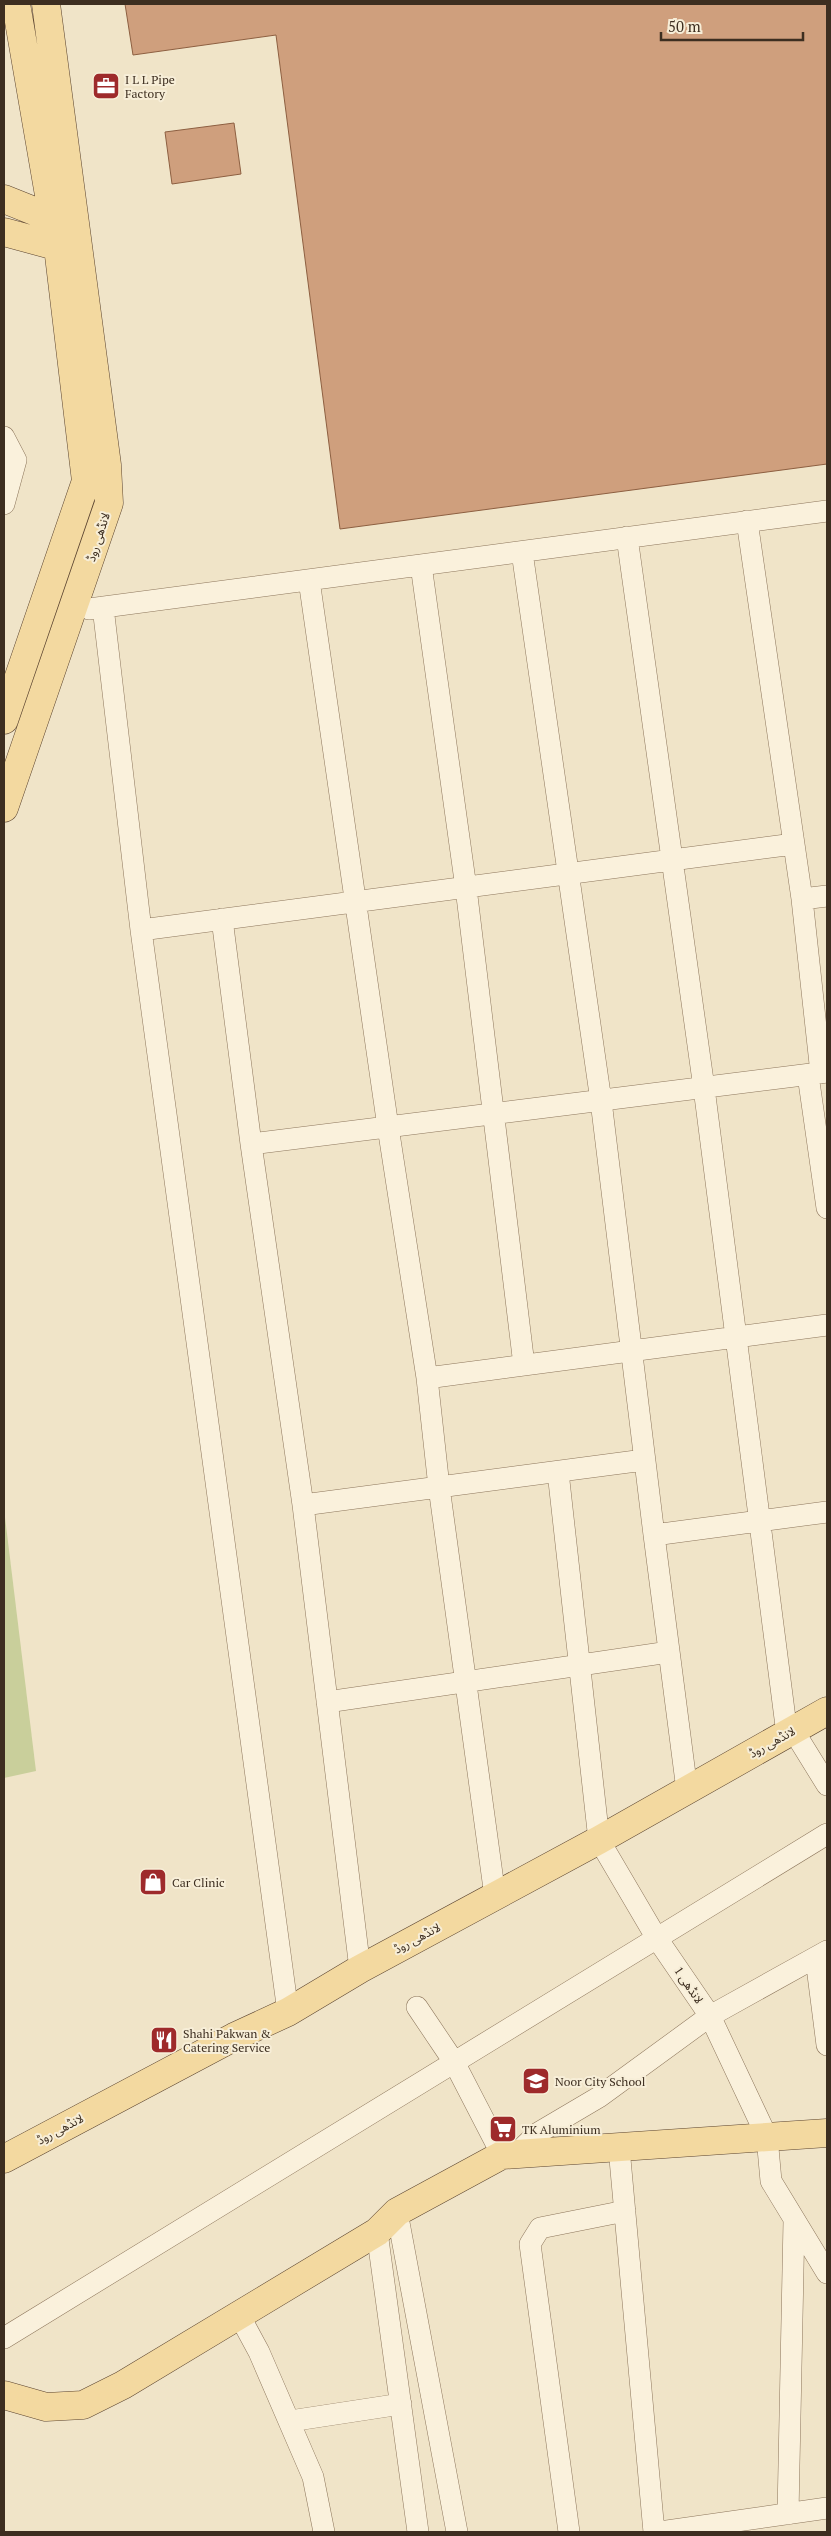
<svg xmlns="http://www.w3.org/2000/svg" width="831" height="2536" font-family="'PT Serif','Noto Sans Arabic',serif">
<rect width="100%" height="100%" fill="#f0e4c8"/>
<!-- green -->
<path fill="#c9cf9b" d="M4 1509 36 1771 4 1778Z"/>
<!-- building -->
<path fill="#cf9f7d" stroke="#8d5f41" d="M125 4H827V464L340 529 276 35 133 55Z
M234 123 241 174 172 184 165 132Z"/>
<g fill="none" stroke-linecap="round" stroke-linejoin="round">
<!-- minor casing -->
<g stroke="#8d765c" stroke-width="22">
<path id="minor" d="M4 437 16 460 4 504
M747 521 802 899 821 1073
M627 537 704 1088 787 1734
M522 552 601 1101 654 1535 827 1512
M421 565 466 888 524 1365
M309 580 388 1127 427 1378
M103 607 141 930 288 2012
M89 609 827 511
M802 899 827 896
M222 919 251 1144 303 1505 360 1969
M141 930 794 844
M808 1075 827 1208
M251 1144 827 1072
M558 1472 599 1840 656 1937 710 2016 767 2137 771 2181 827 2273
M303 1505 644 1460
M654 1535 687 1790
M327 1702 669 1652
M793 1730 827 1785
M495 1896 439 1487 427 1378 827 1325
M816 1959 827 2045
M417 2007 454 2062 502 2155
M619 2148 654 2532
M517 2153 538 2133 599 2097 710 2016 827 1951
M397 2212 457 2532
M377 2232 418 2532
M239 2315 259 2352 313 2477 324 2532
M4 2338 827 1834
M290 2421 401 2404
M788 2514 794 2221
M569 2532 530 2244 540 2228 625 2211
M660 2532 827 2508"/>
</g>
<!-- major casing -->
<g stroke="#5b4430" stroke-width="29">
<path id="major" d="M4 199 54 219 67 222
M4 232 74 251
M4 720 86 481 58 247 16 4
M4 808 109 503 107 465 46 4
M4 2159 234 2037 288 2012 360 1969 599 1840 827 1711
M4 2395 46 2407 83 2405 123 2385 377 2232 397 2212 502 2155 827 2133"/>
</g>
<!-- minor -->
<use href="#minor" stroke="#faf1dc" stroke-width="21"/>
<!-- major -->
<use href="#major" stroke="#f3d9a0" stroke-width="28"/>
</g>
<!-- icons -->
<defs>
<g id="office-square" transform="scale(1.4375)"><rect x="-9" y="-9" width="18" height="18" rx="4" fill="#9e2a2b" stroke="#f7eed8"/><path d="M-6-3h4V-5.5h4V-3h4V5H-6ZM-1-4.5V-3h2v-1.5ZM-6 0V1H6V0Z" fill="#fff"/></g>
<g id="shop-square" transform="scale(1.4375)"><rect x="-9" y="-9" width="18" height="18" rx="4" fill="#9e2a2b" stroke="#f7eed8"/><path d="M-5-2.5h2.3a2.7 3.5 0 0 1 5.4 0H5L5.5 6h-11ZM-1.5-2.5h3a1.5 2.3 0 0 0-3 0Z" fill="#fff"/></g>
<g id="restaurant-square" transform="scale(1.4375)"><rect x="-9" y="-9" width="18" height="18" rx="4" fill="#9e2a2b" stroke="#f7eed8"/><path d="M-5-6h1v4h1v-4h1v4h1v-4h1v5L-1.5 .5V6h-2V.5L-5-1ZM5-6V6H3V1.5H1.5Q1.5-4 5-6Z" fill="#fff"/></g>
<g id="school-square" transform="scale(1.4375)"><rect x="-9" y="-9" width="18" height="18" rx="4" fill="#9e2a2b" stroke="#f7eed8"/><path d="M0-5L7-2L0 1L-7-2ZM-4 1L0 2.5L4 1V4Q0 6-4 4Z" fill="#fff"/></g>
<g id="supermarket-square" transform="scale(1.4375)"><rect x="-9" y="-9" width="18" height="18" rx="4" fill="#9e2a2b" stroke="#f7eed8"/><path d="M-6-5.5h2.5l.6 2H6L4.5 2H-2.5L-4.4-4H-6ZM-1.5 3.2a1.3 1.3 0 1 0 .1 0ZM3 3.2a1.3 1.3 0 1 0 .1 0Z" fill="#fff"/></g>
</defs>
<g fill-rule="evenodd">
<use href="#office-square" x="106" y="86"/>
<use href="#shop-square" x="153" y="1882"/>
<use href="#restaurant-square" x="164" y="2040"/>
<use href="#school-square" x="536" y="2081"/>
<use href="#supermarket-square" x="503" y="2129"/>
</g>
<g text-anchor="middle" dominant-baseline="central" stroke-width="4" stroke-linejoin="round" paint-order="stroke">
<!-- poi labels -->
<g font-size="12" fill="#3d2e20" stroke="#f7eed8" text-anchor="start">
<text x="125" y="79">I L L Pipe<tspan x="125" dy="14">Factory</tspan></text>
<text x="172" y="1882">Car Clinic</text>
<text x="183" y="2033">Shahi Pakwan &amp;<tspan x="183" dy="14">Catering Service</tspan></text>
<text x="555" y="2081">Noor City School</text>
<text x="522" y="2129">TK Aluminium</text>
</g>
<!-- street labels -->
<g font-size="12" fill="#3d2e20" stroke="#f7eed8">
<text transform="translate(98 537) rotate(-72)">لانڈھی روڈ</text>
<text transform="translate(772 1742) rotate(-29)">لانڈھی روڈ</text>
<text transform="translate(417 1938) rotate(-28)">لانڈھی روڈ</text>
<text transform="translate(689 1985) rotate(56)">لانڈھی 1</text>
<text transform="translate(60 2129) rotate(-28)">لانڈھی روڈ</text>
</g>
</g>
<!-- border -->
<rect width="831" height="2536" fill="none" stroke="#3d2e20" stroke-width="10"/>
<!-- scale -->
<path d="M661 32v8h142v-8" fill="none" stroke="#3d2e20" stroke-width="2.5"/>
<text x="668" y="32" font-size="15" fill="#3d2e20" stroke="#f7eed8" stroke-width="4" paint-order="stroke">50 m</text>
</svg>
